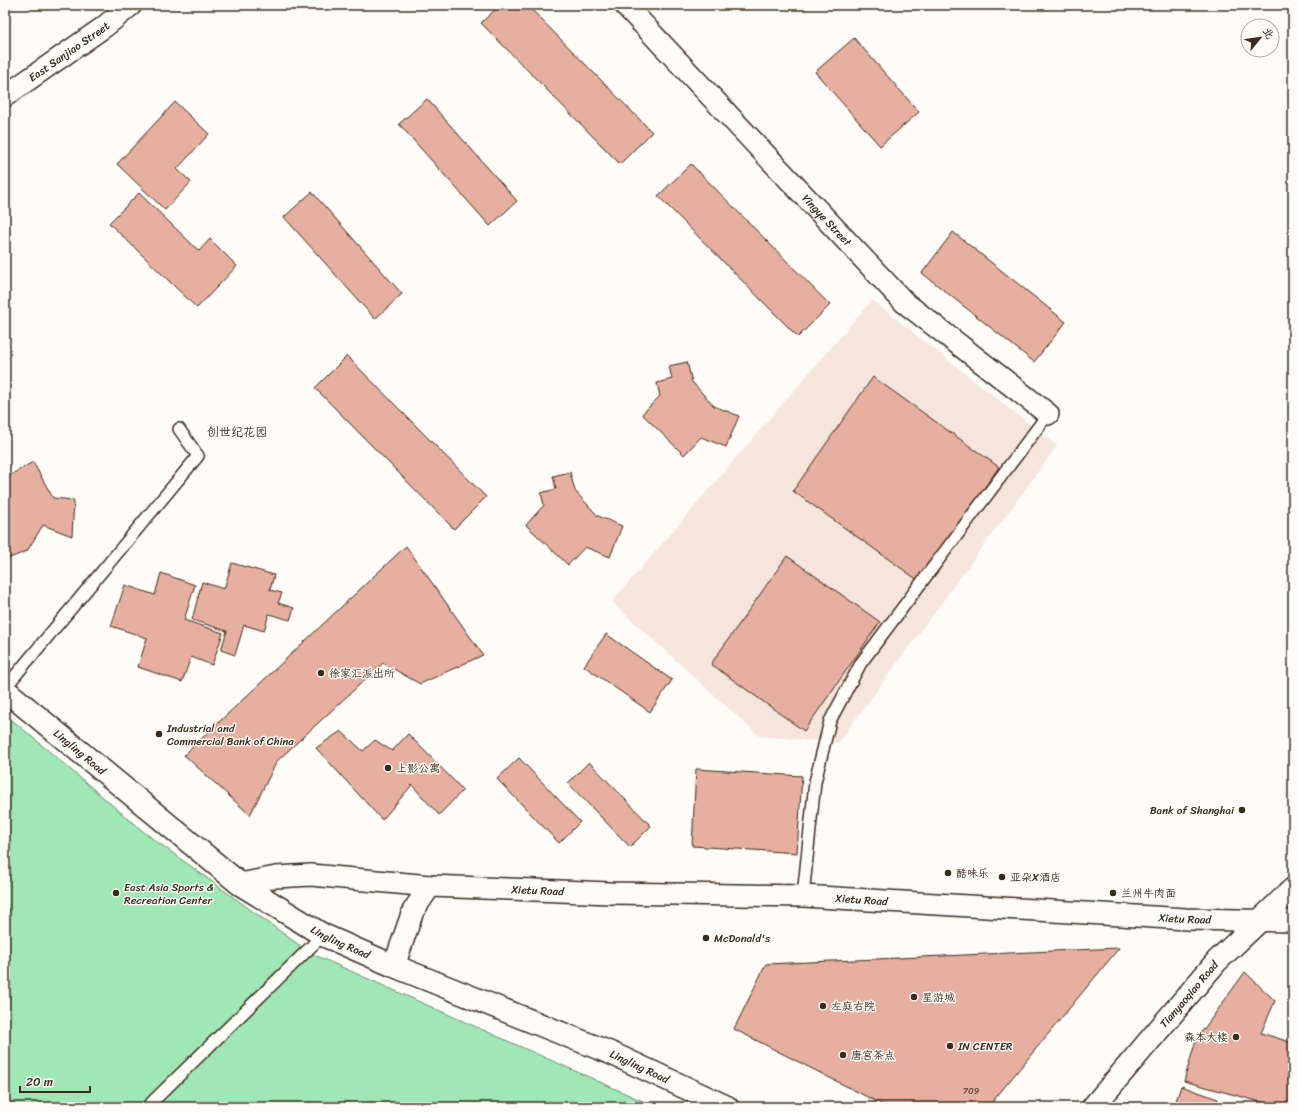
<svg xmlns="http://www.w3.org/2000/svg" width="1298" height="1112" font-family="Sriracha,'LXGW WenKai TC',sans-serif">
<rect width="100%" height="100%" fill="#fdfcf7"/>
<filter id="ink" filterUnits="userSpaceOnUse"><feTurbulence type="fractalNoise" baseFrequency=".025" numOctaves="2"/><feDisplacementMap in="SourceGraphic" scale="8" xChannelSelector="R" yChannelSelector="G"/><feConvolveMatrix kernelMatrix="1 2 1 2 8 2 1 2 1" color-interpolation-filters="sRGB"/></filter>
<g filter="url(#ink)">
<!-- built -->
<path fill="#f6e5dd" d="M872 300 1057 446 838 743 759 736 612 602Z"/>
<!-- green -->
<path fill="#9fe7b5" stroke="#6d886a" d="M5 714 145 833 310 953 656 1107H5Z"/>
<!-- building -->
<path fill="#e7af9f" stroke="#3b2a1e" d="M500 5H527L652 132 620 164 481 23Z
M854 38 919 112 880 146 815 72Z
M427 99 517 201 490 226 399 124Z
M175 102 209 134 177 169 191 182 165 210 117 164Z
M691 164 830 305 798 337 658 196Z
M312 192 402 294 375 319 284 217Z
M139 193 199 251 210 239 237 266 197 308 109 223Z
M953 232 1066 322 1034 362 922 273Z
M347 356 486 497 454 529 315 388Z
M687 362 692 382 714 406 739 416 726 447 701 437 684 455 642 414 660 396 657 383 672 379 669 366Z
M873 377 999 467 919 581 793 491Z
M33 462 53 498 74 500 72 536 43 525 27 551 5 560V478Z
M570 472 575 491 598 516 622 526 610 557 585 547 568 565 526 525 544 505 541 493 556 489 553 476Z
M406 546 483 655 420 684 383 663 277 761 250 815 184 755Z
M787 556 880 622 804 731 711 664Z
M232 563 274 575 270 590 282 593 278 603 294 608 290 620 269 614 264 631 244 625 235 655 221 650 227 631 192 620 202 582 224 589Z
M161 573 195 585 184 620 223 633 212 665 191 657 182 682 138 667 147 638 111 626 125 585 155 595Z
M606 634 672 680 650 712 584 666Z
M341 731 363 751 375 740 392 751 408 734 463 790 439 815 412 785 382 820 316 748Z
M519 758 580 822 559 843 497 779Z
M589 762 651 826 630 847 568 783Z
M696 769 802 776 797 853 692 846Z
M1119 948 988 1107H887L734 1029 766 964Z
M1245 972 1275 1001 1261 1033 1293 1043V1107H1279L1184 1081 1196 1040Z
M1181 1086 1218 1099 1216 1107H1174Z"/>
<g fill="none" stroke-linecap="round" stroke-linejoin="round">
<!-- lane casing -->
<g stroke="#3b2a1e" stroke-width="14">
<path id="lane" d="M5 688 198 456 179 429
M803 896 815 782 830 721 861 663 1048 414
M147 1107 323 935"/>
</g>
<!-- street casing -->
<g stroke="#3b2a1e" stroke-width="24">
<g id="street">
<path id="s1" d="M625 5 904 302 1048 414"/>
<path id="s2" d="M5 96 104 27 131 5"/>
<path id="s3" d="M240 884 276 877 311 875 430 886 610 893 803 896 1186 919 1293 921"/>
<path d="M394 966 413 911 430 886"/>
</g>
</g>
<!-- secondary casing -->
<g stroke="#3b2a1e" stroke-width="25">
<g id="secondary">
<path id="s4" d="M5 690 240 884 323 935 394 966 613 1054 727 1107"/>
<path id="s5" d="M1093 1107 1217 961 1293 889"/>
</g>
</g>
<!-- lane -->
<use href="#lane" stroke="#fdfcf7" stroke-width="11"/>
<!-- street -->
<use href="#street" stroke="#fdfcf7" stroke-width="21"/>
<!-- secondary -->
<use href="#secondary" stroke="#fdfcf7" stroke-width="22"/>
</g>
</g>
<!-- markers -->
<g fill="#3b2a1e" stroke="#fdfcf7" stroke-width="1.5">
<circle cx="321" cy="673" r="4"/>
<circle cx="159" cy="734" r="4"/>
<circle cx="388" cy="768" r="4"/>
<circle cx="1242" cy="810" r="4"/>
<circle cx="948" cy="873" r="4"/>
<circle cx="1002" cy="877" r="4"/>
<circle cx="116" cy="893" r="4"/>
<circle cx="1113" cy="893" r="4"/>
<circle cx="706" cy="938" r="4"/>
<circle cx="914" cy="997" r="4"/>
<circle cx="823" cy="1006" r="4"/>
<circle cx="1236" cy="1037" r="4"/>
<circle cx="950" cy="1046" r="4"/>
<circle cx="843" cy="1055" r="4"/>
</g>
<g text-anchor="middle" dominant-baseline="central" stroke-width="3" stroke-linejoin="round" paint-order="stroke">
<!-- number labels -->
<g font-size="9" fill="#664b3e">
<text x="971" y="1091">709</text>
</g>
<!-- street labels -->
<g font-size="11" fill="#3b2a1e" stroke="#fdfcf7">
<text stroke="none"><textPath href="#s2" startOffset="78">East Sanjiao Street</textPath></text>
<text stroke="none"><textPath href="#s1" startOffset="295">Yingye Street</textPath></text>
<text stroke="none"><textPath href="#s4" startOffset="97">Lingling Road</textPath></text>
<text stroke="none"><textPath href="#s3" startOffset="299">Xietu Road</textPath></text>
<text stroke="none"><textPath href="#s3" startOffset="623">Xietu Road</textPath></text>
<text stroke="none"><textPath href="#s3" startOffset="947">Xietu Road</textPath></text>
<text stroke="none"><textPath href="#s4" startOffset="421">Lingling Road</textPath></text>
<text stroke="none"><textPath href="#s5" startOffset="148">Tianyaoqiao Road</textPath></text>
<text stroke="none"><textPath href="#s4" startOffset="745">Lingling Road</textPath></text>
</g>
<!-- poi labels -->
<g font-size="11" fill="#3b2a1e" stroke="#fdfcf7" text-anchor="start">
<text x="329" y="673">徐家汇派出所</text>
<text x="167" y="728">Industrial and<tspan x="167" dy="13">Commercial Bank of China</tspan></text>
<text x="396" y="768">上影公寓</text>
<text x="1234" y="810" text-anchor="end">Bank of Shanghai</text>
<text x="956" y="873">酷味乐</text>
<text x="1010" y="877">亚朵X酒店</text>
<text x="124" y="887">East Asia Sports &amp;<tspan x="124" dy="13">Recreation Center</tspan></text>
<text x="1121" y="893">兰州牛肉面</text>
<text x="714" y="938">McDonald's</text>
<text x="922" y="997">星游城</text>
<text x="831" y="1006">左庭右院</text>
<text x="1228" y="1037" text-anchor="end">森本大楼</text>
<text x="958" y="1046">IN CENTER</text>
<text x="851" y="1055">唐宫茶点</text>
</g>
<!-- neighbourhood labels -->
<g font-size="12" fill="#3b2a1e" stroke="#fdfcf7">
<text x="237" y="432">创世纪花园</text>
</g>
</g>
<!-- margin -->
<rect width="1298" height="1112" fill="none" stroke="#fdfcf7" stroke-width="20"/>
<rect x="10" y="10" width="1278" height="1092" fill="none" stroke="#3b2a1e" stroke-width="1.5" filter="url(#ink)"/>
<!-- north arrow -->
<g transform="translate(1260 38) rotate(61)"><circle r="19" fill="#fdfcf7" stroke="#afa8a0"/>
<path d="M0-3L7 15L0 10L-7 15Z" fill="#3b2a1e"/>
<text y="-6" font-size="11" font-weight="bold" text-anchor="middle" fill="#3b2a1e">北</text>
</g>
<!-- scale -->
<path d="M20 1086v6h70v-6" fill="none" stroke="#3b2a1e" stroke-width="2"/>
<text x="26" y="1086" font-size="12" fill="#3b2a1e" stroke="#fdfcf7" stroke-width="3" paint-order="stroke">20 m</text>
</svg>
